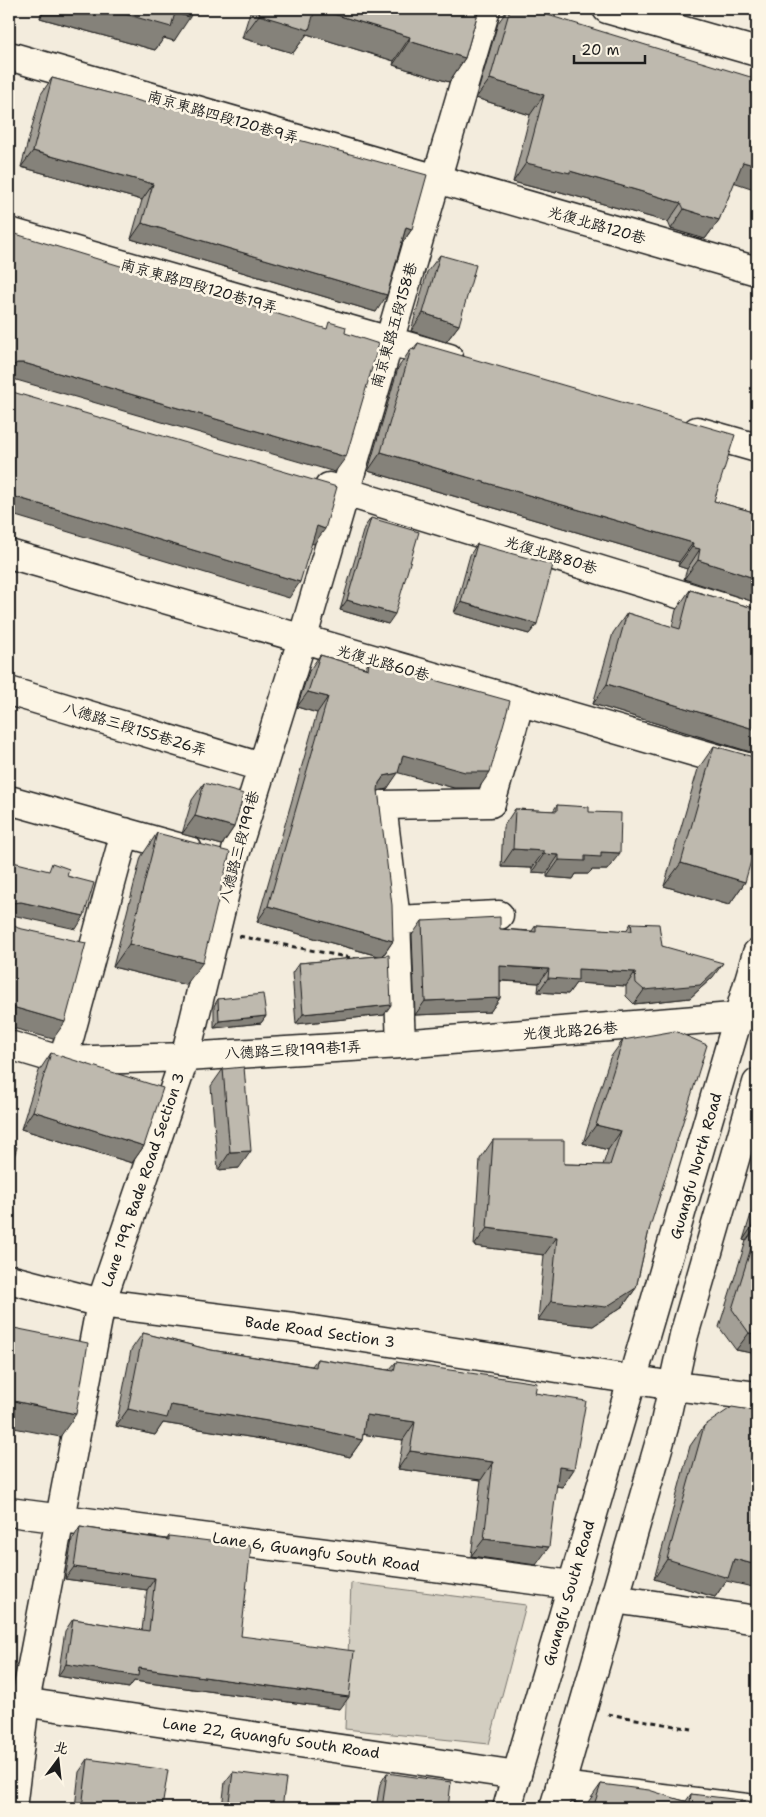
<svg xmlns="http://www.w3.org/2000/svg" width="766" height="1817" font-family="'Shantell Sans','LXGW WenKai TC',sans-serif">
<rect width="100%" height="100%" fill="#f3ecdd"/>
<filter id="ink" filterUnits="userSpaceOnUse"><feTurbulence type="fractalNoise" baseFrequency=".02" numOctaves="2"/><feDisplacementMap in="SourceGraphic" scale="10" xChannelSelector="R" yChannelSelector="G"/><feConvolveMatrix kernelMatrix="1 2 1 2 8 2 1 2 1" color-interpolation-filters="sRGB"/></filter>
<g filter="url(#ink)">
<!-- green -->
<path fill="#d3cec1" stroke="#78756e" d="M351 1583 526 1605 489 1744 345 1729Z"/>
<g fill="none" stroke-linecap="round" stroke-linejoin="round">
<!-- minor casing -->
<g stroke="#1c1c1c" stroke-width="31">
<path id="minor" d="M9 56 757 271
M9 232 449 358
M697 431 757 448
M329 487 757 618
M9 554 757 770
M9 691 261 767
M9 800 188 850
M396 920 499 915
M401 1044 396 920 382 805 491 803 520 701
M9 1045 63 1061 185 1057 401 1044 757 1015
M63 1061 125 832
M9 1279 101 1303 293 1327 674 1386 757 1396
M9 1512 572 1585
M614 1599 757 1620
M9 1700 517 1775
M560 1786 747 1808
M12 1808 25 1702 101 1303 185 1057 232 864 302 640 486 9"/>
</g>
<!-- major casing -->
<g stroke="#1c1c1c" stroke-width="31">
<path id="major" d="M607 9 757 52
M507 1808 757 953
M554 1808 664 1427 684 1335 757 1083"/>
</g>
<!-- path -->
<path stroke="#1c1c1c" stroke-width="3" stroke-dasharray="5 4" stroke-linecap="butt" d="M239 936 356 959
M608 1714 692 1729"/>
<!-- minor -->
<use href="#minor" stroke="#fcf5e5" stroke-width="28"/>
<!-- major -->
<use href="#major" stroke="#fcf5e5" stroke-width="28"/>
</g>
<!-- wall -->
<path fill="#a39f96" stroke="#1c1c1c" d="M42 9H193L174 41 164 38 155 50 40 18Z
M251 9H479L465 58 449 82 393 65 394 61 307 34 293 53 242 38Z
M508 9H510L734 183 719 220 705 239 671 229 668 222 557 191 556 193 513 182 530 115 476 98 498 23Z
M52 78 164 108 167 104 412 229 401 245 376 312 131 239 142 200 21 167 41 94Z
M440 255 459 325 446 342 411 331 427 272Z
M418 343 714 501 757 513 684 579 687 569 678 566 679 562 368 471 398 368 411 349H413Z
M371 518 388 624 340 610 364 528Z
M477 544 537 624 529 634 454 613 470 555Z
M690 590 757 609V754L593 704 613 633 627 613 672 627 676 610Z
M320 655 365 668 369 662 479 788H454L398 772 387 789 378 791 393 941 383 956 384 1015 296 1024 292 973 299 963 378 956 257 922 317 713 297 707 309 671Z
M714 746 745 882 729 905 664 886 698 769Z
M204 783 234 827 222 845 182 834 192 800Z
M557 805 589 812 607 870H592L588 874H576L573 879 547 877V873L532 872V868L501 867 503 827 515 809 553 811Z
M157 833 186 985 113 967 141 857Z
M422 921 500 929 532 931 536 925 626 931 631 923 662 946 713 977 690 998 634 1004 626 996V986L576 983 568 994 538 992 539 983 500 981V998L490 1012 415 1015 412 935Z
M218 999 266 1016 261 1023 214 1028V1006Z
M623 1040 649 1230 636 1288 623 1306 593 1326 538 1320 544 1255 474 1246 480 1159 493 1140 564 1164 603 1165 608 1150 583 1143 610 1058Z
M51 1053 144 1146 132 1163 21 1129 39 1071Z
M223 1069 239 1168 218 1170 211 1086Z
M757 1195V1354L736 1350 719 1327 746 1241 743 1240Z
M143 1333 211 1350 312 1366 317 1359 389 1370 396 1362 535 1393 574 1469 562 1487 556 1486 536 1565 471 1556 481 1480 398 1469 403 1440 363 1434 362 1440 350 1457 310 1447 163 1423 155 1435 116 1426 131 1350Z
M704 1426 726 1581 715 1597 654 1579 690 1446Z
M80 1527 167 1539 169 1536 241 1636 340 1709 134 1681 129 1688 58 1676 65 1631 73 1619 142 1630 147 1590 65 1579 72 1540Z
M88 1759 162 1808H75L79 1772Z
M233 1772 282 1808H222L225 1782Z
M387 1773 448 1808H376L380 1784Z
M601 1784 686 1801 691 1794 757 1808H585L586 1805Z"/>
<!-- shaded-wall -->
<path fill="#85827a" stroke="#1c1c1c" d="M46 9H107L175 13 190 17 174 41 164 38 155 50 40 18Z
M317 9 410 37 394 61 307 34 293 53 242 38 259 15Z
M409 41 465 58 449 82 393 65Z
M490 79 544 95 530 115 476 98Z
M33 151 153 184 142 200 21 167Z
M743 162 757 166V190L730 181Z
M526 163 570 171 681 203 668 222 557 191 556 193 513 182Z
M684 209 719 220 705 239 671 229Z
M142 223 387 295 376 312 131 239Z
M406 227 412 229 401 245Z
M423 313 459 325 446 342 411 331Z
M17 363H24L346 457 335 472 13 379H9V368Z
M381 452 693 543 679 562 368 471Z
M9 495 300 582 289 598 9 514Z
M317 526 325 529 314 544 306 542Z
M692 547 700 549 687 569 678 566Z
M698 560 757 579V603L684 579Z
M347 600 395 614 388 624 340 610Z
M461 602 537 624 529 634 454 613Z
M607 684 757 730V754L593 704Z
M308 692 328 697 317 713 297 707Z
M403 755 490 772 479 788H454L392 771Z
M398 773 387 789 373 792 384 776Z
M195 816 234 827 222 845 182 834Z
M513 849 544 851 532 868 501 867Z
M601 852 620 853 607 870H592L588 874H576L573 879 547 877 559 860Z
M544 854 559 855 547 873 532 872Z
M681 863 745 882 729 905 664 886Z
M9 902H21L84 916 76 929 12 915H9Z
M268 906 393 941 382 957 257 922Z
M129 944 203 962 186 985 113 967Z
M723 963 713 977 690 998 634 1004 644 990Z
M500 966 549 969 539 983 491 980Z
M578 969 635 972 626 986 576 983 568 994 538 992 548 978Z
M500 998 490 1012 415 1015 425 1001Z
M391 1005 384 1015 296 1024 303 1014Z
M9 1006 65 1022 53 1039 9 1027Z
M266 1016 261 1023 214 1028 219 1021Z
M33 1111 144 1146 132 1163 21 1129Z
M596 1125 621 1131 608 1150 583 1143Z
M251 1151 239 1168 218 1170 230 1152Z
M755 1222 757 1223V1226L746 1241 743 1240Z
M487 1228 557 1237 544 1255 474 1246Z
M636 1288 623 1306 593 1326 538 1320 551 1301Z
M749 1333 757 1334V1354L736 1350Z
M9 1400 76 1414 60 1437 9 1427Z
M171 1405 322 1430 362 1440 350 1457 310 1447 163 1423 155 1435 116 1426 128 1409Z
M366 1415 415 1422 403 1440 354 1433Z
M410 1451 493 1462 481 1480 398 1469Z
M559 1467 574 1469 562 1487 546 1484Z
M484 1539 549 1547 536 1565 471 1556Z
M667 1559H734L757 1565V1588L726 1581 715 1597 654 1579Z
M74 1567 155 1578 147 1590 65 1579Z
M66 1664 139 1668 349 1697 340 1709 134 1681 129 1688 58 1676Z"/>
<!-- building -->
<path fill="#beb9ae" stroke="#1c1c1c" d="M107 9H193L190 17 175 13 171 27Z
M260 9H315L309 30 259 15Z
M317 9H479L465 58 409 41 410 37Z
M510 9H528L757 79V166L743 162 719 220 684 209 681 203 570 171V173L526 163 544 95 490 79Z
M52 78 166 108 167 104 427 175 412 229 406 227 387 295 142 223 153 184 33 151Z
M9 232 327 329 329 322 346 327 345 333 379 344 346 457 24 363H17L9 368Z
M440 255 476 265 459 325 423 313Z
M418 343 735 435 714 501 757 513V579L698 560 700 549 692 547 693 543 381 452 411 349 415 350Z
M9 389 16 393 337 487 325 529 317 526 300 582 9 495Z
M371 518 419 532 395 614 347 600Z
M477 544 553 565 537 624 461 602Z
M690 590 757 609V730L607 684 627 613 680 629Z
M320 655 368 669 369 662 510 701 490 772H465L403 755 398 773 384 776 379 783 378 790 392 905 393 941 268 906 328 697 308 692Z
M714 746 757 758V840L745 882 681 863Z
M204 783 244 794 234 827 195 816Z
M557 805 589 807V812L621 813 620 853 601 852V857L585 856V861L559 860V855L544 854V851L513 849 515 809 557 811Z
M157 833 230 852 203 962 129 944Z
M9 861 49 871 52 863 69 869 67 876 94 883 84 916 21 902 12 903 9 902Z
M500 917V929L536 932V925L632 931 631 923 659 924 662 946 723 963 700 985 644 990 636 983 635 972 578 969V980L548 978 549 969 500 966V998L425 1001 422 921Z
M11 924 18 928 86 943 65 1022 9 1006V930Z
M389 955 391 1005 303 1014 299 963Z
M263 994 266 1016 219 1021 218 999Z
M675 1031 707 1045 649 1230 636 1288 606 1307 551 1301 557 1237 487 1228 493 1140H564V1164L610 1165 621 1131 596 1125 623 1040Z
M51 1053 163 1088 144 1146 33 1111Z
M244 1067 251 1151 230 1152 223 1069Z
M9 1145 17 1147 9 1174Z
M757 1229V1334L749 1333 732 1309Z
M9 1290 12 1291 9 1314Z
M9 1327 88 1343 76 1414 9 1400Z
M143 1333 211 1350 316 1367 317 1359 394 1371 396 1362 537 1383 535 1393 586 1401 574 1469 559 1467 549 1547 484 1539 493 1462 410 1451 415 1422 366 1415 362 1440 322 1430 171 1405 167 1418 128 1409Z
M732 1407 757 1411V1565L734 1559 728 1578 667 1559 704 1426Z
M80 1527 169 1540V1536L251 1546 241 1636 354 1651 349 1697 139 1668 138 1676 66 1664 73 1619 149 1631 155 1578 74 1567Z
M88 1759 168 1770 162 1808H82Z
M233 1772 286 1779 282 1808H228Z
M387 1773 451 1782 448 1808H382Z
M601 1784 649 1790 690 1803 691 1794 757 1802V1808H593Z"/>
</g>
<g text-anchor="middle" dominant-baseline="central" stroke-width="5" stroke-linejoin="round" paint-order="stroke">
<!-- street labels -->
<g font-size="15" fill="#1c1c1c" stroke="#fcf5e5">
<text transform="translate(223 117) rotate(16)">南京東路四段120巷9弄</text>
<text transform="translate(597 225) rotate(16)">光復北路120巷</text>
<text transform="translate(199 286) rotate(16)">南京東路四段120巷19弄</text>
<text transform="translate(394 325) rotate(-74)">南京東路五段158巷</text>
<text transform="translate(551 555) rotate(17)">光復北路80巷</text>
<text transform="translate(383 663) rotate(16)">光復北路60巷</text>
<text transform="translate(135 729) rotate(17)">八德路三段155巷26弄</text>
<text transform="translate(239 847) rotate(-75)">八德路三段199巷</text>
<text transform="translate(570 1031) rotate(-4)">光復北路26巷</text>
<text transform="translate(293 1050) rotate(-3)">八德路三段199巷1弄</text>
<text transform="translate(696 1166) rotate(-74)">Guangfu North Road</text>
<text transform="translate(143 1180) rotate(-71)">Lane 199, Bade Road Section 3</text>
<text transform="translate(320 1332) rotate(8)">Bade Road Section 3</text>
<text transform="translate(316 1552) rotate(8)">Lane 6, Guangfu South Road</text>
<text transform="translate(569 1593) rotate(-74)">Guangfu South Road</text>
<text transform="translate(271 1738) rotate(8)">Lane 22, Guangfu South Road</text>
</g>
</g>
<!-- margin -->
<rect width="766" height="1817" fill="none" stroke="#fcf5e5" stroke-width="30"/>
<rect x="15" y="15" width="736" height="1787" fill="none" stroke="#1c1c1c" stroke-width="2" filter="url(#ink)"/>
<!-- north arrow -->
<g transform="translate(58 1760) rotate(15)" stroke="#fcf5e5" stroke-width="4" paint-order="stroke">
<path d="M0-4L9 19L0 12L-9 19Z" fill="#1c1c1c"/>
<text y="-8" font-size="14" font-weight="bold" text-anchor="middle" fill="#1c1c1c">北</text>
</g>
<!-- scale -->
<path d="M574 55v8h71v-8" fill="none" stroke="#1c1c1c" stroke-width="2.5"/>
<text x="581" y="55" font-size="15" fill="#1c1c1c" stroke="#fcf5e5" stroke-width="4" paint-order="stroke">20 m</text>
</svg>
